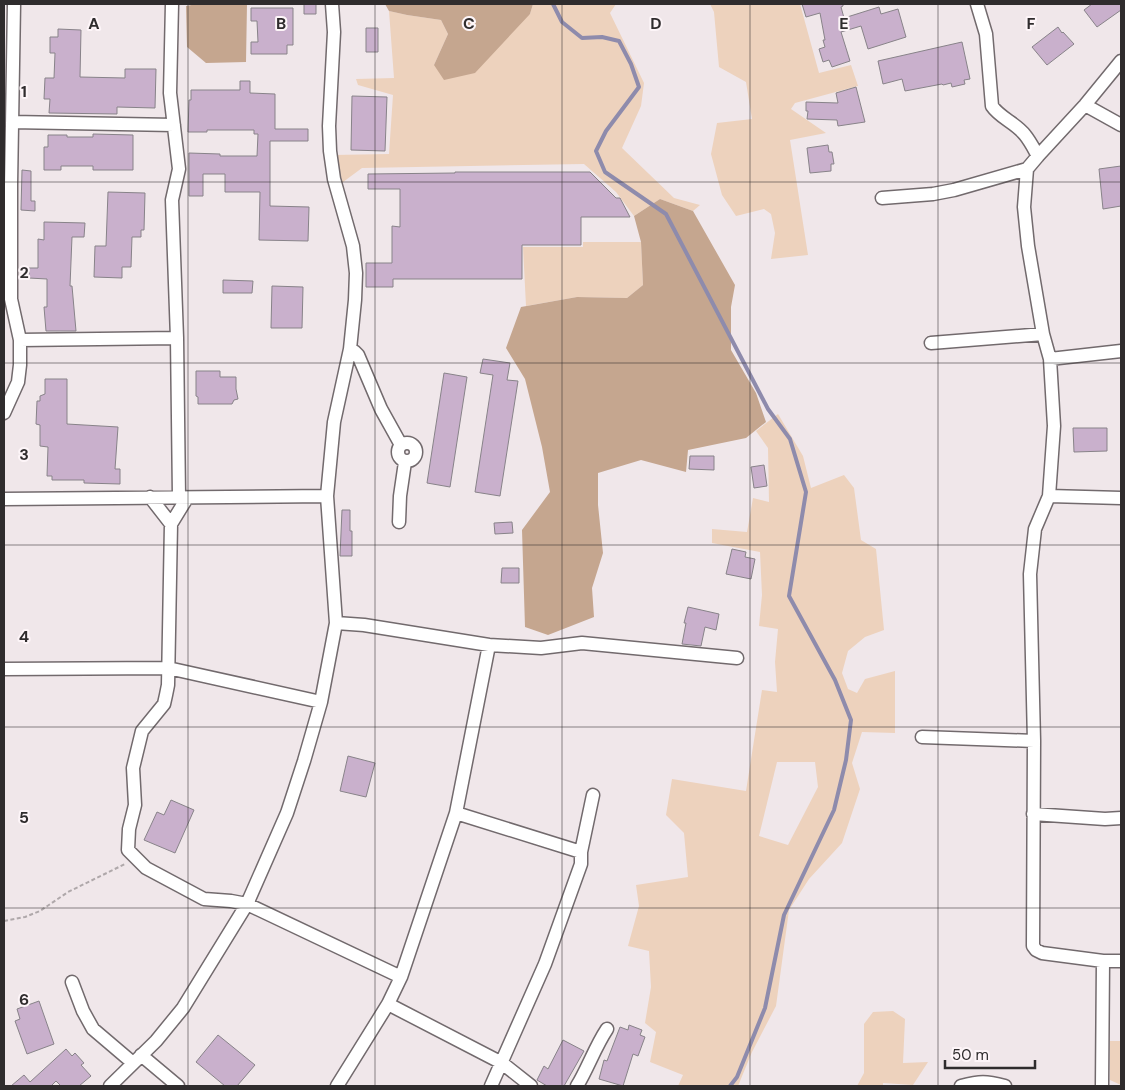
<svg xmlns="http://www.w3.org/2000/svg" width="1125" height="1090" font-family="'DM Sans',sans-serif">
<rect width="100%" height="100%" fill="#f0e7ea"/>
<!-- green -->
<path fill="#edd2bd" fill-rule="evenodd" d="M533 4H616L610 13 644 83 641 106 622 148 674 198 700 205 693 211 660 199 634 216 616 192 584 164 362 168 339 185 333 155 389 154 393 95 358 85 356 79 394 78 389 11 407 15 441 20 448 34 434 65 530 14Z
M710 4H800L819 73 851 65 858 86 795 103 791 109 826 133 790 140 808 255 771 259 775 233 771 214 764 209 736 216 722 195 711 154 717 123 752 119 746 82 719 67 714 12Z
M583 242H641L643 285 627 298 577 297 526 306 523 247H583Z
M778 414 803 456 811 488 844 475 854 488 861 540 876 549 884 630 865 637 848 651 842 673 848 689 857 693 865 679 895 671V733L862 732 852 763 860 789 842 843 809 879 789 910 776 1006 752 1052 738 1086H678L683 1075 650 1062 656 1032 645 1023 651 987 649 951 628 946 639 906 636 885 688 877 684 833 666 815 672 779 746 791 762 690 777 692 775 662 778 629 759 626 762 595 760 552 712 543V529L747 532 753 498 769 502 768 448 756 431ZM777 762H815L818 787 788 845 759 836Z
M893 1011 905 1019 903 1063 928 1062 913 1085 883 1083V1086H857L864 1073V1024L873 1012Z
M1110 1041H1121V1085L1110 1080Z"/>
<!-- forest -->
<path fill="#c5a68f" d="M197 4H247L246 62 206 63 187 47 186 6Z
M385 4H533L530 14 475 73 444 80 434 65 448 34 441 20 407 15 389 11Z
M660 199 693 211 735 285 731 307V350L756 393 766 422 746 438 688 450 686 472 641 460 598 473V505L603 553 592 588 594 617 548 635 525 627 522 530 550 492 542 447 525 379 506 348 521 307 577 297 627 298 643 285 641 242 634 216Z"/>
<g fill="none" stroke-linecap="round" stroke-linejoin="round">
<!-- stream -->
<path stroke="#8e8bac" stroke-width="4" d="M553 4 562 22 582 38 602 37 619 41 631 64 639 87 606 131 596 151 605 172 666 214 768 409 790 439 806 492 789 596 835 680 851 720 846 760 834 810 784 915 765 1008 737 1077 730 1086"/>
</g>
<!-- building -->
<path fill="#c9b0cc" stroke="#888389" d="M304 4H316V14H304Z
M802 4H843V6L841 7 844 18 879 7 881 14 898 9 906 37 868 49 861 26 841 32 850 61 832 67 829 60 823 62 819 49 825 47 823 40H825L820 13 806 17Z
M1092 4H1121V10L1097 27 1084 10Z
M251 8H293V45H287V54H251V42H258L257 21H251Z
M1058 27 1062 33 1063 32 1074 44 1047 65 1032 47Z
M366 28H378V52H366Z
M58 29 81 30 80 77 125 78V69H156L155 108 117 107V114L49 113 50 99H44L45 78H54L55 53H50V37H58Z
M962 42 970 79 964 80 965 84 952 87 951 83 943 85 942 84 905 91 902 79 883 84 878 61Z
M240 81H250V93L275 94V129H308V141H270V206L309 207 308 241 259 240 260 192H225V174H203V196H189V153L220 154V156H257L258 134H254V130H207V132H188L189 100H191V90H240Z
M856 87 865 122 838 126 837 120 807 119 808 111H806V102L838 103 836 93Z
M352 96 387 97 385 151 351 150Z
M93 134 133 135V170H93V166H61V170H44V147H48V135H67V137H93Z
M828 145 829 152H832L834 164H831V171L810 173 807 148Z
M1121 166V206L1103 209 1099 169Z
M22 170 31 171V201H35V211L21 210Z
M455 172H590L616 198H620L630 217H581V245H522V279H393V287H366V263H392V226L400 227V189H368V174L455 173Z
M108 192 145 193 144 230H141V237H132L131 267H122V278L94 277 95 246H106Z
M44 222 85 223 84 237H72L70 286H72L76 331H46L44 307H47V279L29 278V268H38V239L44 240Z
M223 280 253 281 252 293H223Z
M272 286 303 287 302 328H271Z
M483 359 510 363 507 380 518 381 500 496 475 492 493 375 480 373Z
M196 371H220V377H236V389L238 399 234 400 232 404H198V397L196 396Z
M444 373 467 377 450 487 427 483Z
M45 379H67V424L118 427 115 469H120V484L84 483V480H52V476H47L48 447 40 446V425L36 424 37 401H40V396L45 394Z
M1073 428H1107V451L1074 452Z
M690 456H714V470L689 469Z
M764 465 767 486 754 488 751 467Z
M342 510H350V531H352V556H340Z
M512 522 513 533 495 534 494 523Z
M732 549 746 552 745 557 755 559 751 579 726 574Z
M502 568H519V583H501Z
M688 607 719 614 716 630 705 627 701 646 682 644 686 623H684Z
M348 756 375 763 366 797 340 791Z
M171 800 194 810 175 853 144 840 157 812 164 815Z
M39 1001 54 1044 27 1054 15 1021 20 1019 17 1009Z
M629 1025 642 1030 640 1035 645 1037 638 1056 633 1054 623 1086 599 1079 604 1060 607 1061 620 1027 628 1030Z
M218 1035 255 1065 237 1086H225L196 1062Z
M563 1040 584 1051 564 1086H547L537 1080 544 1066 548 1069Z
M66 1049 72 1056 75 1053 84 1063 81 1065 91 1076 79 1086H61L56 1081 51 1086H11L24 1075 30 1082Z"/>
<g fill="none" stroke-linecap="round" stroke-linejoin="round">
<!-- minor casing -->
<g stroke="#726a6d" stroke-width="15">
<path id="minor" d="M172 4 170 93 179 169 172 200 177 338 179 497
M977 4 986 34 992 106C1000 118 1016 123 1025 135 1030 141 1034 149 1038 156
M1085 105 1121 125
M12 122 174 125
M1027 169 1024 207 1028 246 1043 334 1050 359 1054 426 1049 496 1035 529 1030 574 1034 741 1033 946 1036 950 1042 953 1103 961H1121
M882 198 933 194 954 190 1027 169 1038 156 1085 105 1121 61
M20 340 177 338
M931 343 1043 334
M350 349 355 352 358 355 381 409 401 445
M1050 359 1121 351
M4 413 18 382 20 365V340L11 299V185L14 4
M398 452a9 9 0 1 1 18 0a9 9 0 1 1-18 0Z
M1049 496 1121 498
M150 497 171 524
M187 498 171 524 168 685 166 695 164 704 142 731 133 768 135 805 129 829 128 850 146 868 204 899 231 901 247 904 401 977
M4 499 327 496
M399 522 400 496 405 462
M336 623 364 625 489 645 541 648 582 643 737 658
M4 669 168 668 321 702
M922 737 1034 741
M456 813 581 852
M1033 814 1105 819 1121 818
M72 982 83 1011 93 1029 133 1063
M388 1004 502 1063 531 1086
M141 1055 178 1086
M110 1086 156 1041 183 1008 247 904 287 813 304 761 321 702 336 623 327 496 334 422 350 349 355 300 356 273 353 246 334 179 330 151 329 126 334 32 332 4
M337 1086 388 1004 401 977 456 813 489 645
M491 1086 545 964 581 864V852L593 795
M577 1086C588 1068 595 1047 607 1029
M961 1086C980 1081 986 1081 1005 1086
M1102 1086 1103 961"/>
</g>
<!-- path -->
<path stroke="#afa8aa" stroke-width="2" stroke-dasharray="4 2.5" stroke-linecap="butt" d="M4 921 25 917 40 911 68 892 125 864"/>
<!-- minor -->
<use href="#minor" stroke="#fff" stroke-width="12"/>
</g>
<!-- grid -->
<path fill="none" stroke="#2f2c2d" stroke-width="1" stroke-opacity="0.55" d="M188 4V1086M375 4V1086M562 4V1086M750 4V1086M938 4V1086M4 182H1121M4 363H1121M4 545H1121M4 727H1121M4 908H1121"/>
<g font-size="16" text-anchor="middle" font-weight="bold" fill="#2f2c2d" stroke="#fdf5f8" stroke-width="4" stroke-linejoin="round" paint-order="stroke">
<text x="94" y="29">A</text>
<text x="281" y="29">B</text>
<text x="469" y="29">C</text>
<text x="656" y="29">D</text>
<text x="844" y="29">E</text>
<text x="1031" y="29">F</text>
<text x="24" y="97">1</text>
<text x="24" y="278">2</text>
<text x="24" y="460">3</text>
<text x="24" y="642">4</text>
<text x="24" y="823">5</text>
<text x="24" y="1005">6</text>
</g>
<!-- border -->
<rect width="1125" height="1090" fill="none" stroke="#2f2c2d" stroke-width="10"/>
<!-- scale -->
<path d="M945 1060v8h90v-8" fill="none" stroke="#2f2c2d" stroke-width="2.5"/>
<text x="952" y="1060" font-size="15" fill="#2f2c2d" stroke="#fdf5f8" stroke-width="4" paint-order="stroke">50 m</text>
</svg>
